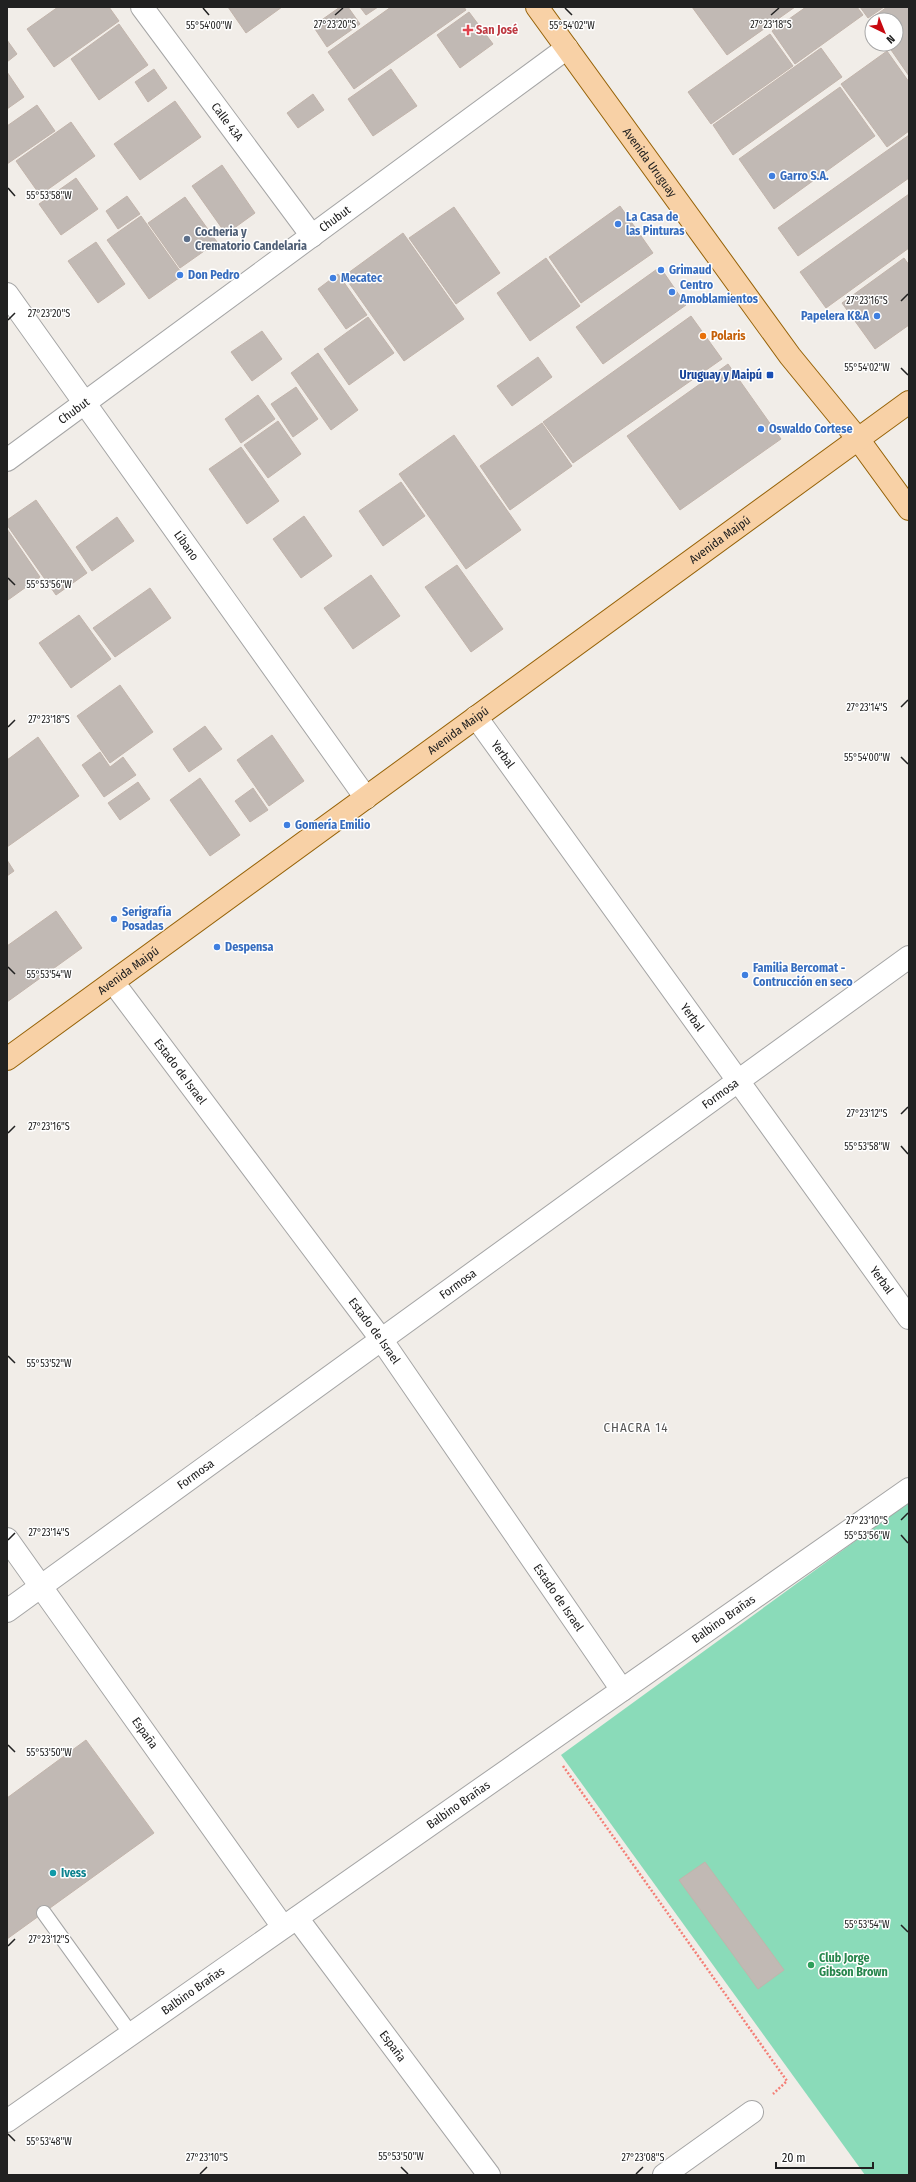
<svg xmlns="http://www.w3.org/2000/svg" width="916" height="2182" font-family="'Fira Sans Condensed',sans-serif">
<rect width="100%" height="100%" fill="#f1ede8"/>
<!-- pitch -->
<path fill="#8adbb9" d="M909 1502V2175H865L561 1755Z"/>
<!-- building -->
<path fill="#c1b9b4" stroke="#c2b4ab" d="M58 7H109L119 21 54 67 27 29Z
M228 7H282L246 33Z
M340 7H348L360 24 327 47 313 26Z
M360 7H378L366 15Z
M391 7H464L466 10 354 89 328 52Z
M692 7H795L727 55Z
M806 7H857L863 15 795 64 772 31Z
M860 7H884L868 18Z
M887 7H909V76L887 44H896V20H872V24L869 20Z
M469 12 493 44 460 68 437 35Z
M119 24 148 65 99 100 71 59Z
M770 34 793 66 711 124 688 92Z
M7 40 17 54 7 62Z
M821 48 842 77 733 155 713 125Z
M887 51 909 82V131L887 147 841 84Z
M154 69 167 88 148 102 135 82Z
M391 69 417 106 373 136 348 99Z
M7 72 24 97 7 109Z
M840 87 875 136 774 209 739 159Z
M313 94 324 110 298 128 287 113Z
M175 101 201 137 140 180 114 144Z
M37 105 55 131 7 164V126Z
M71 122 95 156 40 195 16 161Z
M909 135V178L798 256 778 228Z
M222 165 255 213 226 234 192 186Z
M76 178 98 209 61 235 39 204Z
M909 194V248L826 308 800 272Z
M127 196 140 214 118 229 106 211Z
M185 197 217 242 180 268 148 223Z
M620 206 653 253 581 303 549 257Z
M454 207 500 273 456 304 409 238Z
M141 216 183 275 149 299 107 240Z
M403 233 464 319 404 361 344 276Z
M96 242 125 284 98 303 68 261Z
M546 258 580 306 530 341 497 293Z
M904 258 909 265V325L875 349 842 303Z
M660 267 686 305 603 364 576 327Z
M338 274 367 315 346 329 318 289Z
M691 316 722 359 573 463 543 422Z
M368 317 394 353 349 385 324 349Z
M262 331 282 359 252 381 231 352Z
M318 353 358 410 331 430 291 373Z
M538 357 552 377 512 406 497 386Z
M728 364 781 439 680 510 627 436Z
M296 387 318 419 293 437 271 404Z
M258 395 275 419 241 443 225 419Z
M278 421 301 454 268 478 244 445Z
M542 423 572 466 510 510 480 466Z
M454 435 521 530 466 569 399 474Z
M241 447 279 501 247 524 209 469Z
M401 482 425 516 383 546 359 511Z
M36 500 87 573 56 595 7 525V520Z
M304 516 332 556 301 578 273 539Z
M117 517 134 541 92 571 76 547Z
M7 529 40 577 8 600 7 599Z
M457 565 503 629 471 652 425 587Z
M371 575 400 616 353 649 324 608Z
M150 588 171 618 115 657 93 628Z
M79 615 111 659 71 688 39 643Z
M120 685 153 732 110 763 77 716Z
M205 726 222 749 189 772 173 749Z
M272 735 304 781 269 806 237 760Z
M38 737 79 796 7 847V760Z
M100 752 110 767 123 757 136 775 104 797 82 765Z
M200 778 240 835 210 856 170 800Z
M138 782 150 799 120 820 108 803Z
M253 788 268 810 250 822 235 801Z
M7 860 14 871 7 876Z
M56 911 82 948 7 1002V946Z
M86 1740 154 1833 7 1939V1798Z
M705 1862 784 1970 758 1989 679 1880Z"/>
<g fill="none" stroke-linecap="round" stroke-linejoin="round">
<!-- lane casing -->
<g stroke="#a5a5a5" stroke-width="16">
<path id="lane" d="M44 1913 131 2034"/>
</g>
<!-- street casing -->
<g stroke="#a5a5a5" stroke-width="24">
<g id="street">
<path id="s1" d="M142 7 312 236"/>
<path id="s2" d="M7 294 366 798"/>
<path id="s3" d="M7 460 567 48"/>
<path id="s4" d="M476 717 909 1318"/>
<path id="s5" d="M113 982 381 1339 622 1690"/>
<path id="s6" d="M7 1539 283 1927"/>
<path id="s7" d="M7 1611 909 957"/>
<path id="s8" d="M297 1918 489 2175"/>
<path id="s9" d="M7 2121 909 1489"/>
<path d="M664 2175 752 2112"/>
</g>
</g>
<!-- primary casing -->
<g stroke="#966207" stroke-width="24">
<g id="primary">
<path id="s10" d="M537 7 790 356 858 439 909 509"/>
<path id="s11" d="M7 1059 909 402"/>
</g>
</g>
<!-- path -->
<path stroke="#f47e76" stroke-width="2.5" stroke-dasharray="2 2" stroke-linecap="butt" d="M563 1766 787 2081 773 2094"/>
<!-- lane -->
<use href="#lane" stroke="#fff" stroke-width="14"/>
<!-- street -->
<use href="#street" stroke="#fff" stroke-width="22"/>
<!-- primary -->
<use href="#primary" stroke="#f8d1a6" stroke-width="22"/>
</g>
<!-- ticks -->
<path fill="none" stroke="#212121" stroke-width="1.5" d="M203 8 209 15M565 8 572 15M335 15 343 8M771 15 779 8M8 188 15 196M901 301 908 294M8 320 15 313M901 368 908 375M8 578 15 585M901 707 908 700M8 727 15 720M901 757 908 764M8 967 15 974M901 1114 908 1107M8 1133 15 1126M901 1146 908 1154M8 1356 15 1363M901 1520 908 1513M901 1535 908 1543M8 1540 15 1533M8 1745 15 1752M901 1925 908 1932M8 1946 15 1939M8 2134 15 2141M401 2167 408 2174M200 2174 207 2167M636 2174 643 2167"/>
<!-- markers -->
<path fill="#e0444e" stroke="#fff" stroke-width="1.5" d="M466 24h4v4h4v4h-4v4h-4v-4h-4v-4h4z"/>
<g fill="#3f7fe0" stroke="#fff" stroke-width="1.5">
<circle cx="772" cy="176" r="4"/>
<circle cx="618" cy="224" r="4"/>
<circle cx="661" cy="270" r="4"/>
<circle cx="180" cy="275" r="4"/>
<circle cx="333" cy="278" r="4"/>
<circle cx="672" cy="292" r="4"/>
<circle cx="877" cy="316" r="4"/>
<circle cx="761" cy="429" r="4"/>
<circle cx="287" cy="825" r="4"/>
<circle cx="114" cy="919" r="4"/>
<circle cx="217" cy="947" r="4"/>
<circle cx="745" cy="975" r="4"/>
</g>
<circle fill="#5c6f8a" stroke="#fff" stroke-width="1.5" cx="187" cy="239" r="4"/>
<circle fill="#e8710a" stroke="#fff" stroke-width="1.5" cx="703" cy="336" r="4"/>
<rect fill="#1a4fb4" stroke="#fff" stroke-width="1.5" x="766" y="371" width="8" height="8" rx="2"/>
<circle fill="#0f9aa8" stroke="#fff" stroke-width="1.5" cx="53" cy="1873" r="4"/>
<circle fill="#2e9e5b" stroke="#fff" stroke-width="1.5" cx="811" cy="1965" r="4"/>
<g text-anchor="middle" dominant-baseline="central" stroke-width="3" stroke-linejoin="round" paint-order="stroke">
<!-- health labels -->
<g font-size="12" font-weight="bold" fill="#be3a42" stroke="#fff" text-anchor="start">
<text x="476" y="30">San José</text>
</g>
<!-- street labels -->
<g font-size="12" fill="#212121" stroke="#fff">
<text stroke="none"><textPath href="#s1" startOffset="143">Calle 43A</textPath></text>
<text stroke="none"><textPath href="#s10" startOffset="192">Avenida Uruguay</textPath></text>
<text stroke="none"><textPath href="#s3" startOffset="407">Chubut</textPath></text>
<text stroke="none"><textPath href="#s3" startOffset="83">Chubut</textPath></text>
<text stroke="none"><textPath href="#s11" startOffset="882">Avenida Maipú</textPath></text>
<text stroke="none"><textPath href="#s2" startOffset="309">Líbano</textPath></text>
<text stroke="none"><textPath href="#s11" startOffset="558">Avenida Maipú</textPath></text>
<text stroke="none"><textPath href="#s4" startOffset="46">Yerbal</textPath></text>
<text stroke="none"><textPath href="#s11" startOffset="150">Avenida Maipú</textPath></text>
<text stroke="none"><textPath href="#s4" startOffset="370">Yerbal</textPath></text>
<text stroke="none"><textPath href="#s5" startOffset="112">Estado de Israel</textPath></text>
<text stroke="none"><textPath href="#s7" startOffset="881">Formosa</textPath></text>
<text stroke="none"><textPath href="#s4" startOffset="694">Yerbal</textPath></text>
<text stroke="none"><textPath href="#s7" startOffset="557">Formosa</textPath></text>
<text stroke="none"><textPath href="#s5" startOffset="436">Estado de Israel</textPath></text>
<text stroke="none"><textPath href="#s7" startOffset="233">Formosa</textPath></text>
<text stroke="none"><textPath href="#s5" startOffset="760">Estado de Israel</textPath></text>
<text stroke="none"><textPath href="#s9" startOffset="875">Balbino Brañas</textPath></text>
<text stroke="none"><textPath href="#s6" startOffset="238">España</textPath></text>
<text stroke="none"><textPath href="#s9" startOffset="551">Balbino Brañas</textPath></text>
<text stroke="none"><textPath href="#s9" startOffset="227">Balbino Brañas</textPath></text>
<text stroke="none"><textPath href="#s8" startOffset="160">España</textPath></text>
</g>
<!-- shop labels -->
<g font-size="12" font-weight="bold" fill="#366cbe" stroke="#fff" text-anchor="start">
<text x="780" y="176">Garro S.A.</text>
<text x="626" y="217">La Casa de<tspan x="626" dy="14">las Pinturas</tspan></text>
<text x="669" y="270">Grimaud</text>
<text x="188" y="275">Don Pedro</text>
<text x="341" y="278">Mecatec</text>
<text x="680" y="285">Centro<tspan x="680" dy="14">Amoblamientos</tspan></text>
<text x="869" y="316" text-anchor="end">Papelera K&amp;A</text>
<text x="769" y="429">Oswaldo Cortese</text>
<text x="295" y="825">Gomería Emilio</text>
<text x="122" y="912">Serigrafía<tspan x="122" dy="14">Posadas</tspan></text>
<text x="225" y="947">Despensa</text>
<text x="753" y="968">Familia Bercomat -<tspan x="753" dy="14">Contrucción en seco</tspan></text>
</g>
<!-- service labels -->
<g font-size="12" font-weight="bold" fill="#4e5e75" stroke="#fff" text-anchor="start">
<text x="195" y="232">Cocheria y<tspan x="195" dy="14">Crematorio Candelaria</tspan></text>
</g>
<!-- food labels -->
<g font-size="12" font-weight="bold" fill="#c56008" stroke="#fff" text-anchor="start">
<text x="711" y="336">Polaris</text>
</g>
<!-- transit labels -->
<g font-size="12" font-weight="bold" fill="#164399" stroke="#fff" text-anchor="end">
<text x="762" y="375">Uruguay y Maipú</text>
</g>
<!-- culture labels -->
<g font-size="12" font-weight="bold" fill="#0d838f" stroke="#fff" text-anchor="start">
<text x="61" y="1873">Ivess</text>
</g>
<!-- leisure labels -->
<g font-size="12" font-weight="bold" fill="#27864d" stroke="#fff" text-anchor="start">
<text x="819" y="1958">Club Jorge<tspan x="819" dy="14">Gibson Brown</tspan></text>
</g>
<!-- neighbourhood labels -->
<g font-size="13" letter-spacing="1" fill="#545454" stroke="#fff">
<text x="636" y="1427">CHACRA 14</text>
</g>
</g>
<g font-size="10" text-anchor="middle" fill="#212121" stroke="#fff" stroke-width="3" stroke-linejoin="round" paint-order="stroke">
<text x="335" y="28">27°23'20"S</text>
<text x="771" y="28">27°23'18"S</text>
<text x="209" y="29">55°54'00"W</text>
<text x="572" y="29">55°54'02"W</text>
<text x="49" y="199">55°53'58"W</text>
<text x="867" y="304">27°23'16"S</text>
<text x="49" y="317">27°23'20"S</text>
<text x="867" y="371">55°54'02"W</text>
<text x="49" y="588">55°53'56"W</text>
<text x="867" y="711">27°23'14"S</text>
<text x="49" y="723">27°23'18"S</text>
<text x="867" y="761">55°54'00"W</text>
<text x="49" y="978">55°53'54"W</text>
<text x="867" y="1117">27°23'12"S</text>
<text x="49" y="1130">27°23'16"S</text>
<text x="867" y="1150">55°53'58"W</text>
<text x="49" y="1367">55°53'52"W</text>
<text x="867" y="1524">27°23'10"S</text>
<text x="49" y="1536">27°23'14"S</text>
<text x="867" y="1539">55°53'56"W</text>
<text x="49" y="1756">55°53'50"W</text>
<text x="867" y="1928">55°53'54"W</text>
<text x="49" y="1943">27°23'12"S</text>
<text x="49" y="2145">55°53'48"W</text>
<text x="401" y="2160">55°53'50"W</text>
<text x="207" y="2161">27°23'10"S</text>
<text x="643" y="2161">27°23'08"S</text>
</g>
<!-- border -->
<rect width="916" height="2182" fill="none" stroke="#212121" stroke-width="16"/>
<!-- north arrow -->
<g transform="translate(884 32) rotate(137)"><circle r="19" fill="#ffffff" stroke="#a6a6a6"/>
<path d="M0-3L7 15L0 10L-7 15Z" fill="#c80910"/>
<text y="-6" font-size="11" font-weight="bold" text-anchor="middle" fill="#212121">N</text>
</g>
<!-- scale -->
<path d="M776 2162v6h97v-6" fill="none" stroke="#212121" stroke-width="2"/>
<text x="782" y="2162" font-size="12" fill="#212121" stroke="#ffffff" stroke-width="3" paint-order="stroke">20 m</text>
</svg>
